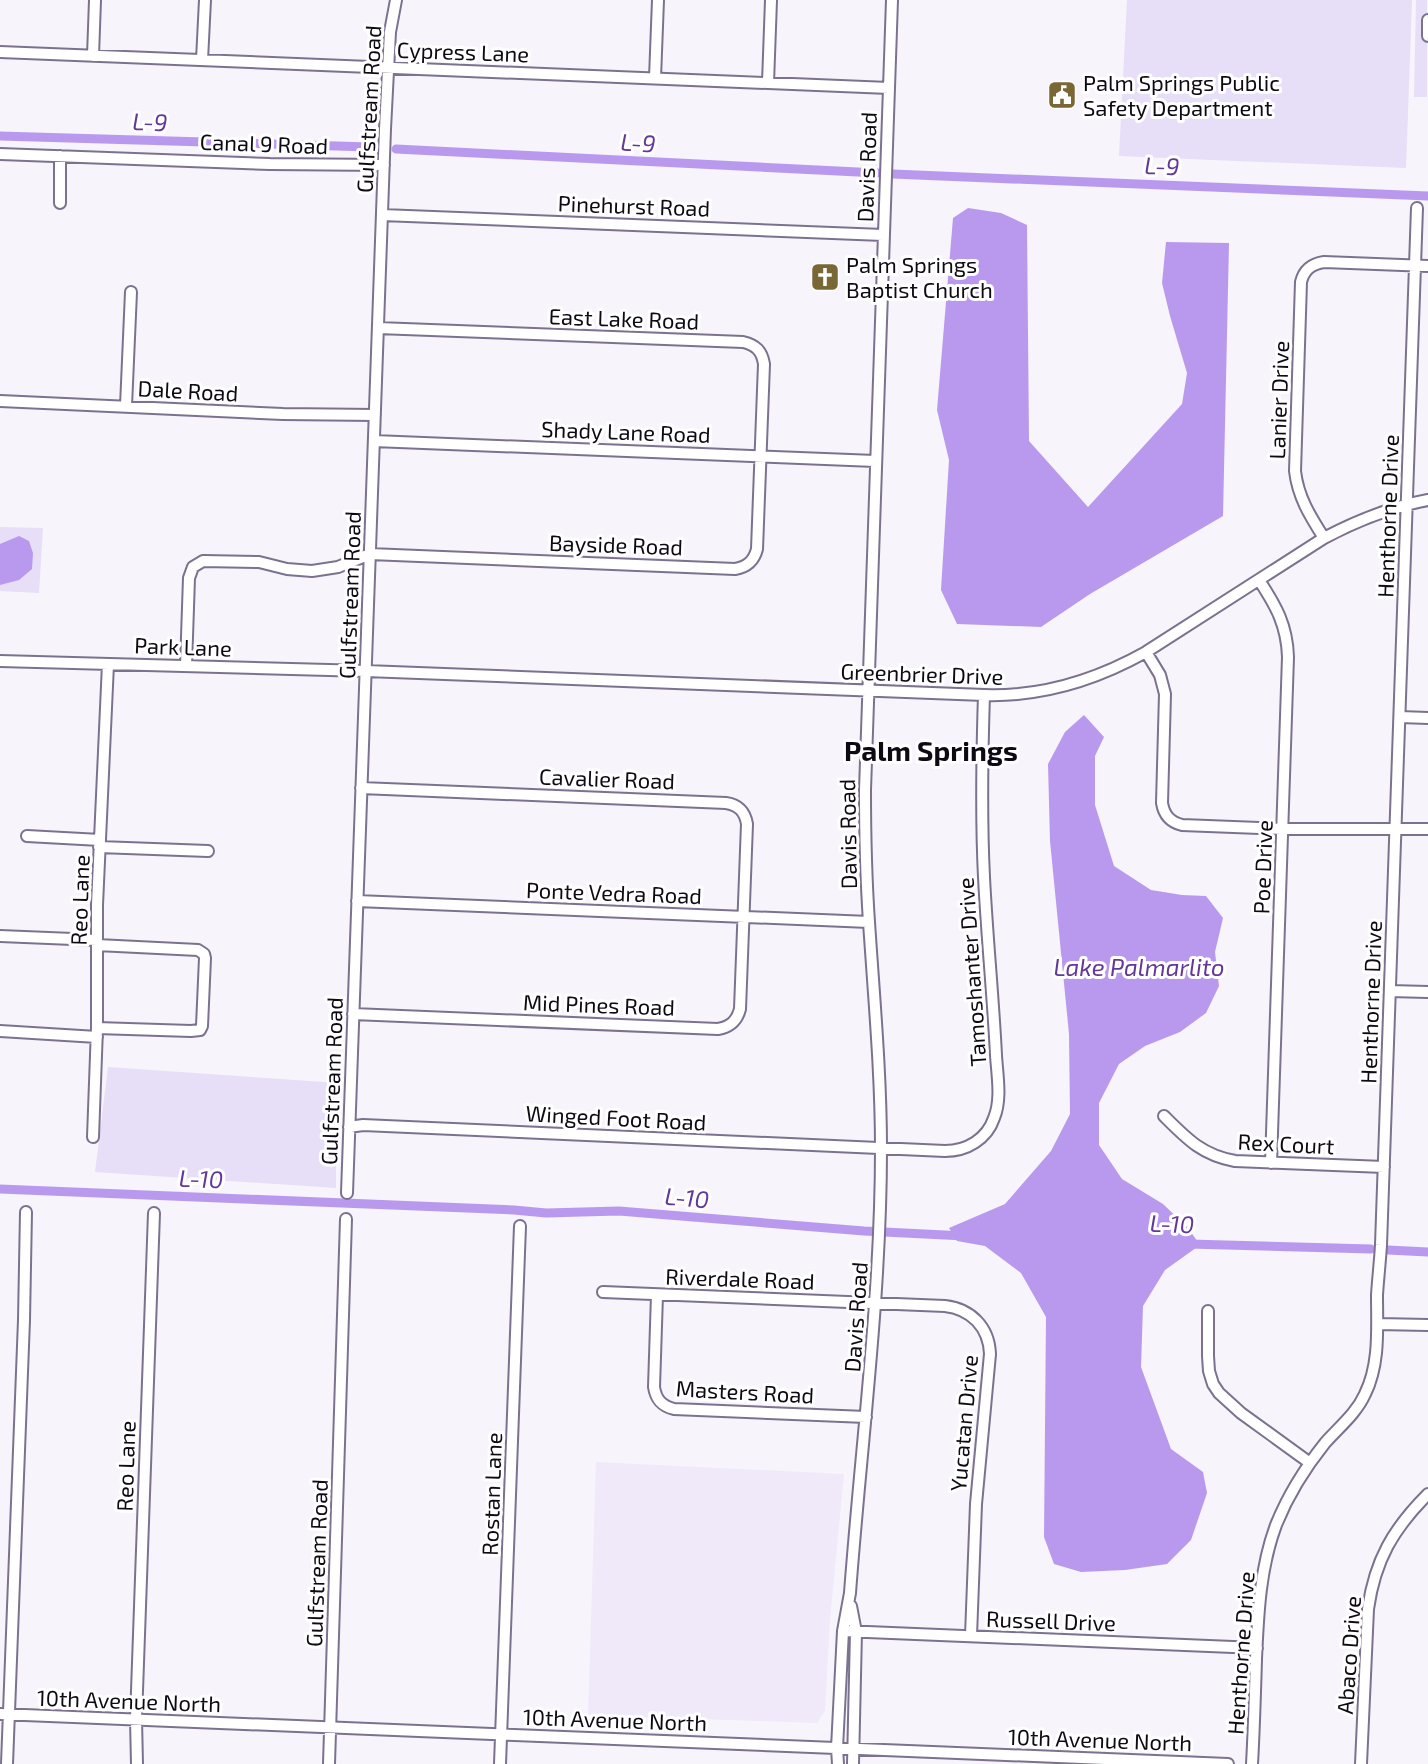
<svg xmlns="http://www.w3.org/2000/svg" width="1428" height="1764" font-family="'Exo 2',sans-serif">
<rect width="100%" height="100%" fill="#f7f4fb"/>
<!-- built -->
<path fill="#efe9f9" d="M596 1462 844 1474 830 1620 825 1711 817 1723 588 1715Z"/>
<!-- green -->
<path fill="#e7def7" d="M1127 0H1412L1406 168 1119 156Z
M1416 0H1427V97H1414Z
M0 527 43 528 39 593 0 591Z
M108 1067 338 1083 336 1092V1188L95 1172Z"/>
<!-- water -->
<path fill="#b999ee" d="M968 208 1001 213 1027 225 1029 441 1088 507 1182 404 1187 373 1170 316 1162 283 1166 242 1229 243 1223 516 1090 594 1041 627 957 624 941 590 949 460 937 410 953 218Z
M19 536 29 541 33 553 32 569 19 580 0 585V544Z
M1084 715 1104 737 1095 756V805L1114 866 1151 890 1182 895 1206 896 1223 918 1215 952 1219 986 1206 1013 1180 1032 1145 1046 1119 1064 1099 1103V1145L1122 1179 1163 1204 1188 1228 1200 1245 1165 1270 1143 1306 1141 1367 1171 1449 1203 1472 1207 1493 1191 1540 1167 1564 1125 1570 1081 1572 1054 1564 1044 1537 1046 1317 1021 1273 985 1246 957 1241 949 1228 1005 1204 1051 1151 1070 1114 1069 1034 1050 841 1048 764 1065 732Z"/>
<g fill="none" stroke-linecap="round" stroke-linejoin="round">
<!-- canal -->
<path stroke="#b999ee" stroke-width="9" d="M0 136 370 147
M396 149 878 173
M893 174 1428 196
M0 1189 514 1210 546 1213 619 1211 864 1231 965 1236
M1189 1244 1371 1249
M1388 1250 1428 1252"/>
<!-- minor casing -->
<g stroke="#7c728f" stroke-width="14">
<path id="minor" d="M1428 20V36
M0 52 889 88
M93 56 95 0
M202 60 205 0
M655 78 658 0
M768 83 771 0
M0 154 270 164 384 165
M60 156V203
M382 215 883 235
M0 401 283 414 375 415
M126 406 131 292
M374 441 875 461
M1324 538C1310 516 1298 497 1295 471L1301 282C1304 270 1311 264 1324 262L1428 266
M1259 580C1276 606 1287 625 1288 657L1271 1163
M1146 652 1160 675 1165 694 1162 803C1164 815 1170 822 1182 825L1282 829H1428
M0 661 366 671 984 695C1043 697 1096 680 1146 652L1324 538C1358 520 1391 507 1428 500
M186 666 189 578 193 567 203 561 259 562 287 569 312 571 338 567 370 554 735 569C747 567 754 561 757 549L764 364C762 351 756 345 743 342L378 328
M1400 717 1428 718
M27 836 100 840
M99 847 208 851
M357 901 869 922
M0 936 97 940
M97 945 198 950 204 954 205 958 202 1026 200 1030 191 1031 97 1028
M1390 991 1428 992
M353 1014 718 1029C730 1027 737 1021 740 1009L747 824C745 812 739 805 726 803L361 788
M0 1031 97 1037
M1164 1116C1187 1139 1202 1155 1235 1161L1384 1167
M349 1127 363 1125 945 1151C967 1151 987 1139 994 1118 1002 1099 997 1074 996 1055 993 995 987 937 984 877 981 817 982 756 984 695
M93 1137 97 1028V905L108 664
M347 1193 385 129 390 32 396 0
M603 1292 945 1306C971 1309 989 1327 990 1354L976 1504 971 1636
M657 1295 654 1387C656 1400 662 1406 674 1409L866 1417
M1208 1311V1356L1209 1371 1213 1384 1219 1393 1241 1413 1310 1463
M1378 1324 1428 1325
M851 1606 856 1632 853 1764
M843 1631 1257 1648
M0 1714 1228 1764
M7 1764 24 1320 26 1212
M137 1764 136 1719 154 1213
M329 1764 346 1219
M500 1764 520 1226
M838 1764 837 1748 843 1631 850 1593C861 1445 881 1298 881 1149 881 1073 874 998 869 922 866 878 865 834 865 790L892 0
M1252 1764C1254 1729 1255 1694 1256 1659 1258 1613 1260 1568 1276 1525 1288 1495 1305 1468 1325 1443 1339 1427 1356 1414 1365 1394 1380 1364 1377 1328 1377 1295 1378 1279 1380 1262 1381 1245L1417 208
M1361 1764 1368 1609C1375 1560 1393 1529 1428 1494"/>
</g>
<!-- minor -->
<use href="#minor" stroke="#fff" stroke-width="10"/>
</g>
<!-- icons -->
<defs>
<g id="civic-square" transform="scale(1.5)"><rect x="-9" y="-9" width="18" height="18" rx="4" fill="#7a6736" stroke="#fff"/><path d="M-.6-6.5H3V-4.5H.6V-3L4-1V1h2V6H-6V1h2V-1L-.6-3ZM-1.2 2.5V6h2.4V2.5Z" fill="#fff"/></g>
<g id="church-square" transform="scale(1.5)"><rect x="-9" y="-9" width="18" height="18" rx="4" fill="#7a6736" stroke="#fff"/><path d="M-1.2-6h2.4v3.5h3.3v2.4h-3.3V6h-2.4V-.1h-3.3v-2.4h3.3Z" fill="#fff"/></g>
</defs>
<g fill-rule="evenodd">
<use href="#civic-square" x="1062" y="95"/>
<use href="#church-square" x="825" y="277"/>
</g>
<g text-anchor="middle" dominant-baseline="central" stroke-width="6" stroke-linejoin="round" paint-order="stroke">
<!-- street labels -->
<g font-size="22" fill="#0d0a14" stroke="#fff">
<text transform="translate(463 51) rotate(2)">Cypress Lane</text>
<text transform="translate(368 109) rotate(-87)">Gulfstream Road</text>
<text transform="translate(264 143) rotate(2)">Canal 9 Road</text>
<text transform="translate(866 167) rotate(-88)">Davis Road</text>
<text transform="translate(634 205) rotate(2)">Pinehurst Road</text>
<text transform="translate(624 318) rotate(2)">East Lake Road</text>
<text transform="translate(188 390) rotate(3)">Dale Road</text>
<text transform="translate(1278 400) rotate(-88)">Lanier Drive</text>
<text transform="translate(626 431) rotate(2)">Shady Lane Road</text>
<text transform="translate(1387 516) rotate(-88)">Henthorne Drive</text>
<text transform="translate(616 544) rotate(2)">Bayside Road</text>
<text transform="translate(349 595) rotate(-88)">Gulfstream Road</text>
<text transform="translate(183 646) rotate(2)">Park Lane</text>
<text transform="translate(922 673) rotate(2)">Greenbrier Drive</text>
<text transform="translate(607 778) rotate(2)">Cavalier Road</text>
<text transform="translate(847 834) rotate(-91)">Davis Road</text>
<text transform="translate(1262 867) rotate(-88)">Poe Drive</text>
<text transform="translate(614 892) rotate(2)">Ponte Vedra Road</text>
<text transform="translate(79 900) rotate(-88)">Reo Lane</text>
<text transform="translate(971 972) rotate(-94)">Tamoshanter Drive</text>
<text transform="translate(1370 1002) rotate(-88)">Henthorne Drive</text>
<text transform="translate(599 1004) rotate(2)">Mid Pines Road</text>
<text transform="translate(331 1081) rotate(-88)">Gulfstream Road</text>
<text transform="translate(616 1117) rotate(3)">Winged Foot Road</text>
<text transform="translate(1286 1143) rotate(3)">Rex Court</text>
<text transform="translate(740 1278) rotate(2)">Riverdale Road</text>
<text transform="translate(855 1317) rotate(-86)">Davis Road</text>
<text transform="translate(745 1391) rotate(3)">Masters Road</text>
<text transform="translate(963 1423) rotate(-85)">Yucatan Drive</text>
<text transform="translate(125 1466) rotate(-88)">Reo Lane</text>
<text transform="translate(491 1494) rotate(-88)">Rostan Lane</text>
<text transform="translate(316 1563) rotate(-88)">Gulfstream Road</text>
<text transform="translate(1051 1620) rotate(2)">Russell Drive</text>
<text transform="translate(1240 1653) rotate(-86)">Henthorne Drive</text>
<text transform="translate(1348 1655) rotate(-86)">Abaco Drive</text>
<text transform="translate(129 1700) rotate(2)">10th Avenue North</text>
<text transform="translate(615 1719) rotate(2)">10th Avenue North</text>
<text transform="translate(1100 1739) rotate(2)">10th Avenue North</text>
</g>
<!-- poi labels -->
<g font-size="22" fill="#0d0a14" stroke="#fff" text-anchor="start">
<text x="1083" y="82">Palm Springs Public<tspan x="1083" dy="25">Safety Department</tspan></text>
<text x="846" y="264">Palm Springs<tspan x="846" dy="25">Baptist Church</tspan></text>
</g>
<!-- water labels -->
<g font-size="24" font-style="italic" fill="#633899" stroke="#fff">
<text transform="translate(150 121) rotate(2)">L-9</text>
<text transform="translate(638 142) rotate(3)">L-9</text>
<text transform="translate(1162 165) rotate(2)">L-9</text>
<text x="1139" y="966">Lake Palmarlito</text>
<text transform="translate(201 1178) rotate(2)">L-10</text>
<text transform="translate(687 1197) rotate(5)">L-10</text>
<text transform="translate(1172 1223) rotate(2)">L-10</text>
</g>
<!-- district labels -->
<g font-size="28" font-weight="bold" fill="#0d0a14" stroke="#fff">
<text x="931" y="750">Palm Springs</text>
</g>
</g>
</svg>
